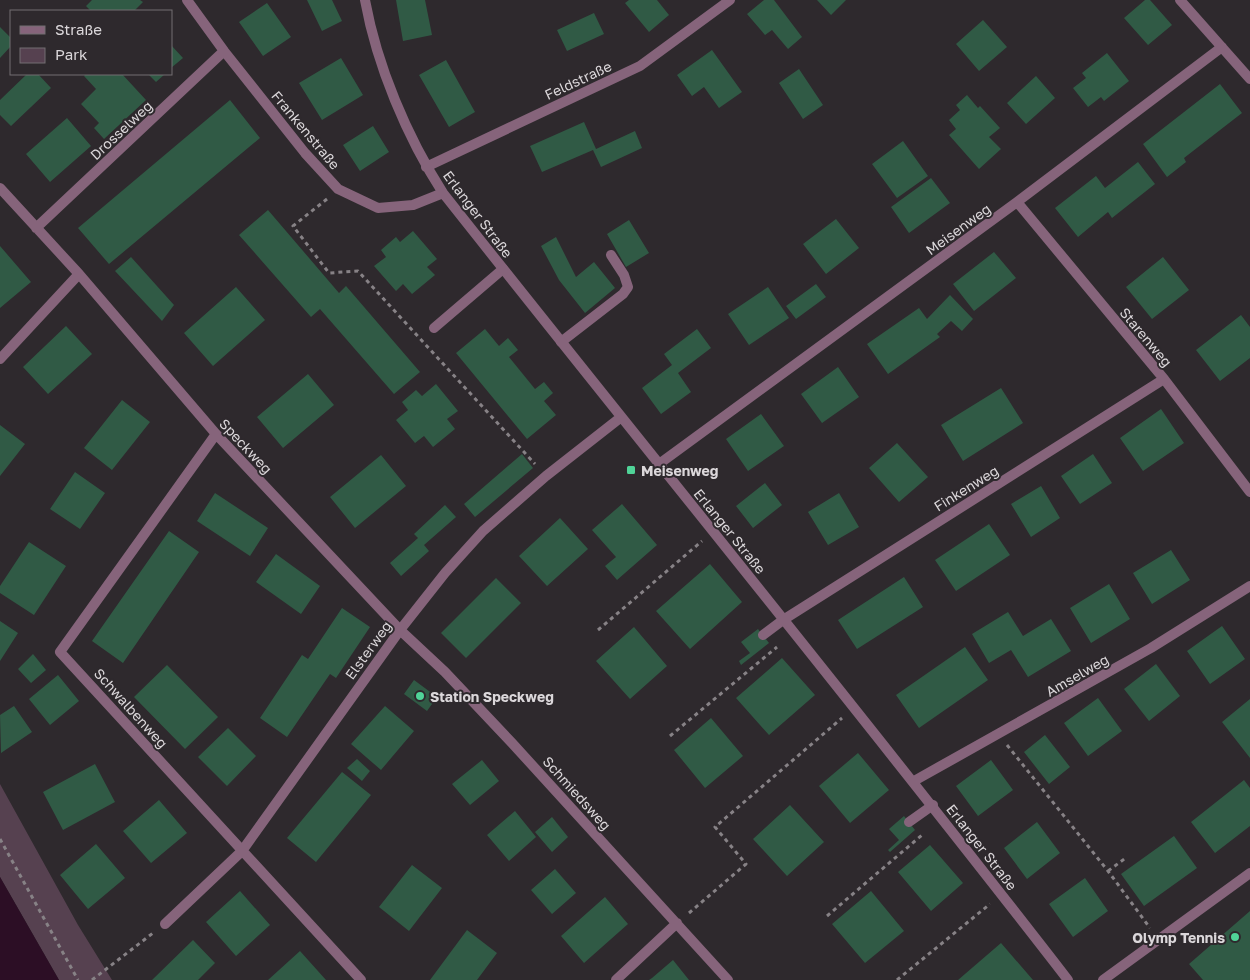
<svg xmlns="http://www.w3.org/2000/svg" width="1250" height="980" font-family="'Golos Text',sans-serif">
<rect width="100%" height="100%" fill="#2e292d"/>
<!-- green -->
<path fill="#564150" d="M0 784 78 925 112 980H59L0 877Z"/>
<!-- water -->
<path fill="#2c0e25" d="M0 877 59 980H0Z"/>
<!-- building -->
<path fill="#305a45" d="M92 0H140L143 2 134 11H91L86 6Z
M307 0H332L342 21 322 31Z
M396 0H425L432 35 403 41Z
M629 0H657L669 15 649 32 625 3Z
M764 0H774L802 37 788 49 772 30 765 35 747 14Z
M817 0H846L831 15Z
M1145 0H1150L1172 25 1148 45 1124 18Z
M267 3 291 37 263 56 239 22Z
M594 13 604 34 567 51 557 30Z
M983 20 1007 47 979 71 956 44Z
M0 27 11 38V46L0 58Z
M171 45 183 58 171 68Z
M712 50 742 92 719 108 704 87 692 96 677 75Z
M1107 53 1129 81 1104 101 1101 97 1088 107 1073 88 1086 78 1082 73Z
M341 58 363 95 322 120 299 83Z
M446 60 475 112 449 127 419 75Z
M799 69 823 105 803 119 779 83Z
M27 74H38L51 88 11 126 0 115V100Z
M86 74H122L146 100 104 139 94 128 99 123 81 104 96 89 84 76Z
M148 74H165L156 82Z
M1036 76 1055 98 1026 124 1007 103Z
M1220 84 1242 113 1184 158 1186 162 1167 177 1143 144Z
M967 95 978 108 980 106 1000 128 989 137 1001 149 979 169 949 135 956 129 949 120 960 110 956 105Z
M230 100 260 138 109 264 78 228Z
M67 118 91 146 50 182 26 154Z
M584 122 596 149 635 131 642 148 601 167 593 150 542 172 530 146Z
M373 126 389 152 360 171 343 145Z
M903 141 928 176 897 198 872 164Z
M1138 162 1155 184 1112 218 1108 212 1078 237 1055 208 1096 176 1105 188Z
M931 178 950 203 909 233 891 207Z
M268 210 339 293 346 286 420 372 394 394 320 309 311 317 239 235Z
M836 219 859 248 826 274 803 244Z
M629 220 649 253 626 267 607 234Z
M413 231 437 259 427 267 435 275 412 294 403 284 396 291 374 266 386 257 381 250 396 237 400 242Z
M556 237 576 277 594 262 615 288 585 313 559 280 541 246Z
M0 246 31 282 0 308Z
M994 252 1016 278 974 311 953 284Z
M131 257 174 305 162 321 115 271Z
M1163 257 1189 290 1152 319 1126 287Z
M816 284 826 297 796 319 786 306Z
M236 287 265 320 213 366 184 333Z
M768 287 789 318 749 345 728 314Z
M950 295 973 319 962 331 951 321 937 334 940 337 888 374 867 344 919 308 927 319Z
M1241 315 1250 327V358L1220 381 1196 350Z
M66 326 92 354 48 394 23 367Z
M485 329 499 346 508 338 518 350 509 357 535 389 544 382 553 393 544 401 556 415 527 439 456 353Z
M697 329 711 348 678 373 691 392 661 414 642 388 672 365 664 354Z
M838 367 859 397 822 423 801 394Z
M308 374 334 405 283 448 257 417Z
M436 384 458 411 447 419 455 429 433 447 424 436 415 443 396 420 408 410 402 402 416 390 422 396Z
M1001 388 1023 423 963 461 941 425Z
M122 400 150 422 112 470 84 448Z
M1161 409 1184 443 1143 471 1120 438Z
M761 414 784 446 748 471 726 439Z
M0 425 25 444 0 476Z
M897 443 928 477 899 502 869 468Z
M522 454 533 468 475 517 464 504Z
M1093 454 1112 483 1080 504 1061 476Z
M381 455 406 486 355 528 330 497Z
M75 472 105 493 80 529 50 509Z
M765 483 782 505 753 528 736 506Z
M1041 486 1060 518 1031 537 1011 504Z
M215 493 268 528 250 556 197 521Z
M839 493 859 527 828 545 808 512Z
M622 504 657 545 617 580 605 566 616 557 592 530Z
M445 505 456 517 424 545 429 551 401 576 390 563 418 538 414 534Z
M560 518 588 549 547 586 519 556Z
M989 524 1010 555 956 591 935 560Z
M169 531 199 552 123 663 92 641Z
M29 542 66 566 34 615 0 593V586Z
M1171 550 1190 580 1152 604 1133 573Z
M276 554 320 586 301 614 256 582Z
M710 564 742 602 690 649 656 611Z
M904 577 923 607 857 649 838 620Z
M496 578 521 603 466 658 441 633Z
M1109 584 1130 619 1091 643 1070 608Z
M342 608 370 627 336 678 330 674 287 737 260 718 302 655 308 659Z
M1008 612 1023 636 1051 619 1071 651 1028 677 1011 650 989 663 972 634Z
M0 621 18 633 0 661Z
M1222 626 1245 659 1210 684 1187 651Z
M634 627 667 666 630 699 596 661Z
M758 629 769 643 741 665 739 661 750 653 741 642Z
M965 647 988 680 919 728 896 695Z
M33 654 46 670 31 683 18 669Z
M782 658 815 695 769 735 736 698Z
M1156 664 1180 696 1149 721 1124 689Z
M167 665 218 717 185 749 134 697Z
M58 675 79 701 50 725 29 699Z
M414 680 437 697 427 711 404 694Z
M1098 698 1122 731 1088 756 1064 723Z
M1250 699V758L1222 722Z
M14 706 32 732 1 753 0 715Z
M385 706 414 731 381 770 351 744Z
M711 718 743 756 705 788 674 750Z
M228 728 256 756 227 786 198 757Z
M1045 735 1070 767 1049 784 1024 752Z
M858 753 889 790 850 823 819 786Z
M357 759 370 771 362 781 347 768Z
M482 760 499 781 470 805 452 784Z
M991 760 1013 790 978 816 956 786Z
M95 764 115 802 63 830 43 792Z
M342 772 371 795 316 862 287 838Z
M1244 780 1250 788V826L1215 853 1191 822Z
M159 800 187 833 151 863 123 831Z
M790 805 824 842 787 876 753 839Z
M515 811 536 837 509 861 487 835Z
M904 816 915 830 890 852 888 850 899 840 889 829Z
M552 817 568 837 552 852 535 832Z
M1037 822 1060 853 1027 879 1004 848Z
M1174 836 1197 868 1144 906 1121 874Z
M96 844 125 878 88 909 60 875Z
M930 845 963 883 931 911 898 872Z
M412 865 442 888 409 931 379 907Z
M555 869 576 893 552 914 531 890Z
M1085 878 1108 911 1073 937 1049 904Z
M240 891 270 925 236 956 206 922Z
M871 891 904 931 865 963 832 924Z
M605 897 628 924 584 963 561 936Z
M1250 911V980H1203L1189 964Z
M467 930 497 953 477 980H430Z
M193 940 215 963 198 980H152Z
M1001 943 1033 980H958Z
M300 951 326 980H268Z
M673 960 689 980H649L652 978Z"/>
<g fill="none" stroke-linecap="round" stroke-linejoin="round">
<!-- path -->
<path stroke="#878286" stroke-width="3" stroke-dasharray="4 4" stroke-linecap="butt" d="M327 199 293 226 329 273 358 271 535 464
M598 630 702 541
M670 736 777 647
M1007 745 1108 871 1150 928
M0 839 78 980
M1108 871 1127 857
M689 913 746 864 715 827 842 718
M827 916 922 835
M92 980 153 933
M897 980 990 904"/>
<!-- service -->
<path stroke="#86647b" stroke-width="10" d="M434 328 503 269
M561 342 623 294 628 287 624 275 611 255
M763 635 783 620
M909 822 933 805"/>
<!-- minor -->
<path stroke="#86647b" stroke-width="10" d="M187 0 224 51 305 153 338 189 378 208 413 205 443 193
M365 0C377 66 407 137 443 193 651 456 863 715 1068 980
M1180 0 1250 79
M426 167 640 66 730 0
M0 188 79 274 216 434 400 630 445 672 512 743 728 980
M1017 202 1164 379 1250 492
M36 228 224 51
M0 359 79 274
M216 434 60 652 361 980
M659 464 1017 202 1222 47
M783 620 1164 379
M914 781 1151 648 1250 586
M165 924 242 851 400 630 445 573 483 531 546 476 620 418
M616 980 677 923
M1103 980 1250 873"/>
</g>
<!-- markers -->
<g fill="#50d398" stroke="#2e292d" stroke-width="2">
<rect x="626" y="465" width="10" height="10" rx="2.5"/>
<circle cx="420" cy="696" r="5"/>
<circle cx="1235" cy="937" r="5"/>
</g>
<g text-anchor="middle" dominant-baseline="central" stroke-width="4" stroke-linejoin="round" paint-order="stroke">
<!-- street labels -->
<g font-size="14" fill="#dbd7da" stroke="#2e292d">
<text transform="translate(578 80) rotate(-25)">Feldstraße</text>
<text transform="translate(121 130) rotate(-43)">Drosselweg</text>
<text transform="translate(306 130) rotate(50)">Frankenstraße</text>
<text transform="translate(478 214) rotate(53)">Erlanger Straße</text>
<text transform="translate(958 229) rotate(-36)">Meisenweg</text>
<text transform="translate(1146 337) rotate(50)">Starenweg</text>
<text transform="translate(246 446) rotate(47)">Speckweg</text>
<text transform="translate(966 488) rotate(-32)">Finkenweg</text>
<text transform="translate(730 531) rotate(51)">Erlanger Straße</text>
<text transform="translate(368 650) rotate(-54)">Elsterweg</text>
<text transform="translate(1077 675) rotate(-30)">Amselweg</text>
<text transform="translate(131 708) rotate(48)">Schwalbenweg</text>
<text transform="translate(577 793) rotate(48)">Schmiedsweg</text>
<text transform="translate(982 847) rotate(52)">Erlanger Straße</text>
</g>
<!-- poi labels -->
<g font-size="14" font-weight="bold" fill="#dbd7da" stroke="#2e292d" text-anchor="start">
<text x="641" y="470">Meisenweg</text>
<text x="430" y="696">Station Speckweg</text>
<text x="1225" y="937" text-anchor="end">Olymp Tennis</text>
</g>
</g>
<!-- legend -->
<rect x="10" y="10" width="162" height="65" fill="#2e292d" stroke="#736f72"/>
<rect x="20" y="26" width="25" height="8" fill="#86647b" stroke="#736f72"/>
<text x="55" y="35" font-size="15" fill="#dbd7da">Straße</text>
<rect x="20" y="48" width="25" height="15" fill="#564150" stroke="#736f72"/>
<text x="55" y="60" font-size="15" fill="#dbd7da">Park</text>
</svg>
